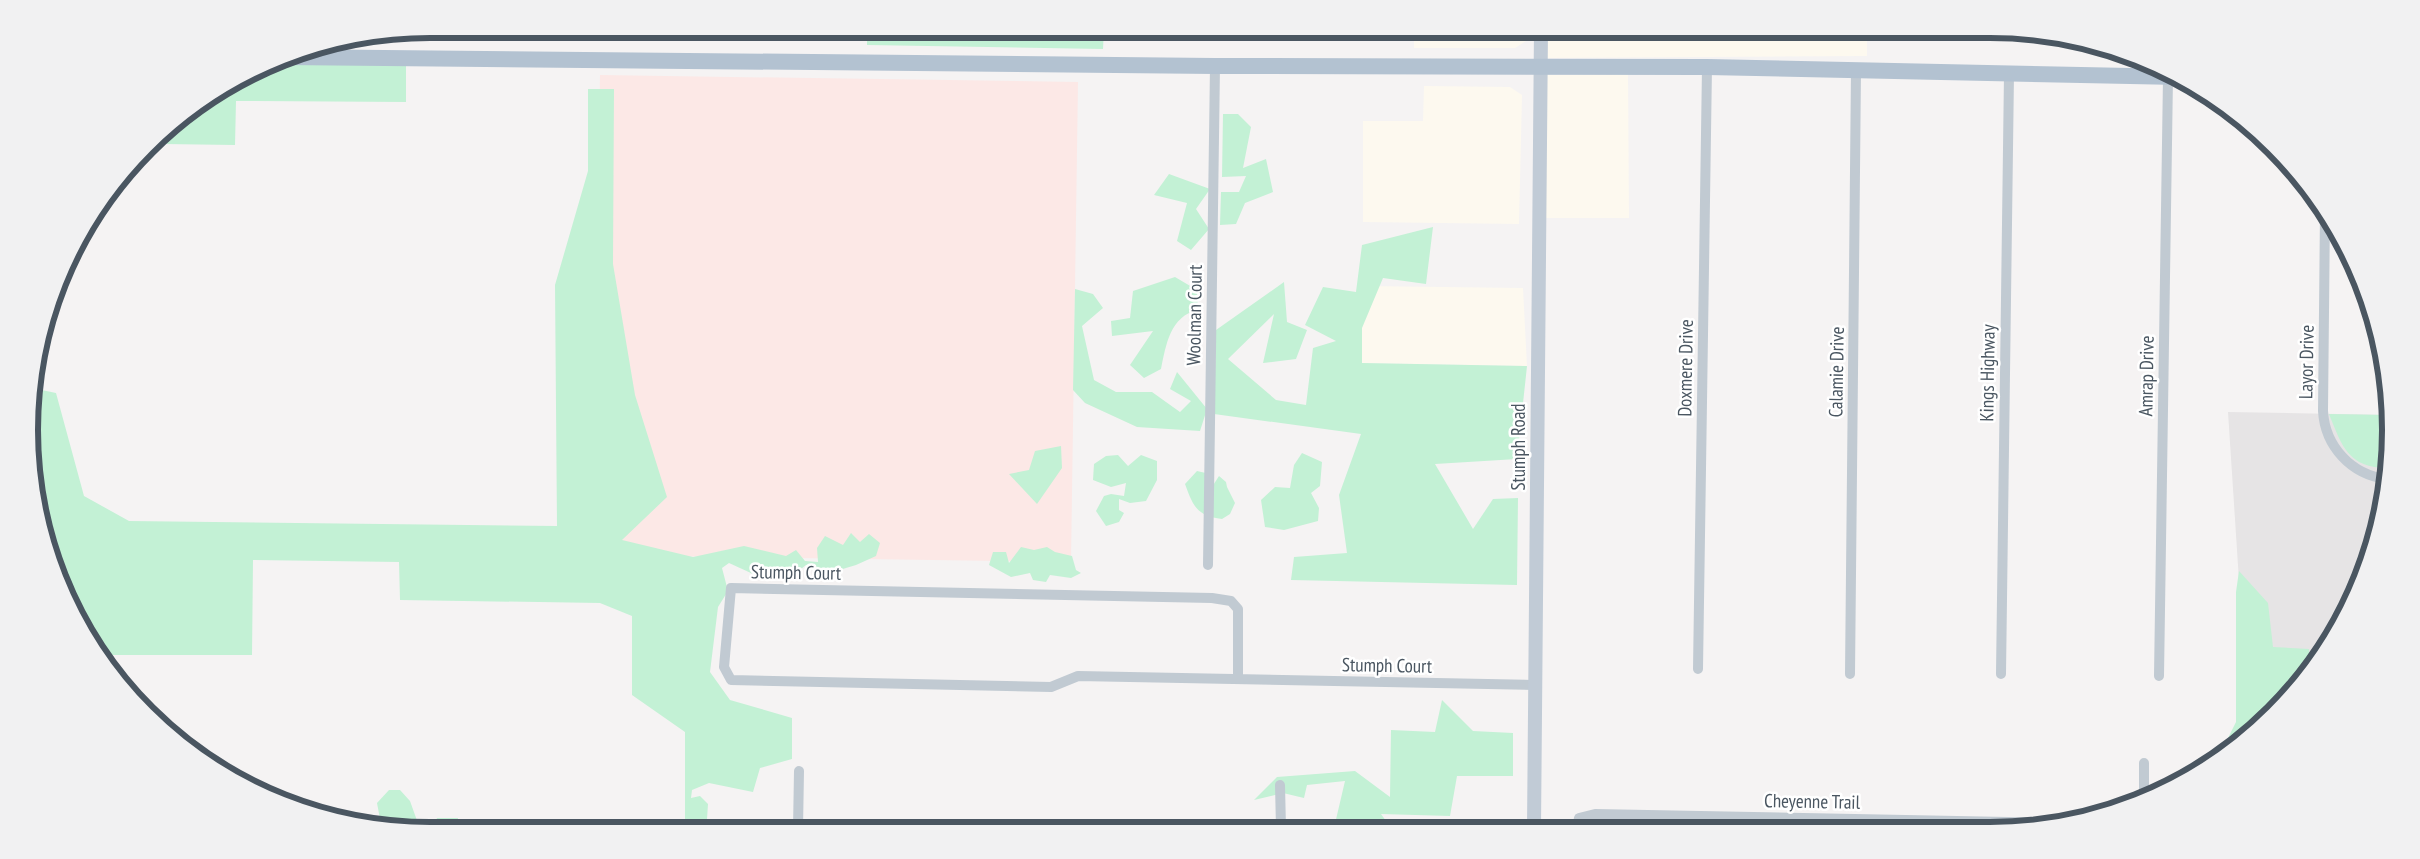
<svg xmlns="http://www.w3.org/2000/svg" width="2420" height="859" font-family="'PT Sans Narrow',sans-serif">
<rect width="100%" height="100%" fill="#f5f3f3"/>
<!-- commercial -->
<path fill="#fdf9ef" d="M1414 29H1526V41L1515 48H1414Z
M1546 29H1867V56L1545 58Z
M1628 74 1629 218H1546L1545 75Z
M1424 86 1510 87 1522 95 1519 224 1363 222V121H1423Z
M1362 286 1523 288 1527 366 1362 363Z"/>
<!-- education -->
<path fill="#e6e4e5" d="M2228 412 2389 415 2390 455 2378 533 2337 630 2255 731 2249 734Z"/>
<!-- medical -->
<path fill="#fce8e6" d="M600 75 1078 82 1071 562 593 555Z"/>
<!-- green -->
<path fill="#c3f1d5" d="M867 29H1104L1103 49 867 45Z
M1886 29H1990L2017 32 2013 41H1887Z
M268 65H406V102L236 101 235 145 163 144 153 141 165 128Z
M588 89H614L613 264 635 395 667 497 622 540 693 557 744 546 786 556 796 550 805 561 818 562 817 548 825 536 843 545 851 533 860 542 869 534 880 543 876 556 856 565 826 574 818 567 806 565C777 589 760 577 729 563L722 568 728 591 718 607 710 672 730 700 792 718V759L760 768 753 792 709 783 692 790 691 798 700 796 708 804 707 819 711 823V830H685V732L632 695V616L600 603 400 600 399 562 253 560 252 655H99L62 577V559H54C29 503 30 448 32 388L56 393 84 496 129 521 557 526 555 285 588 171Z
M1223 114H1238L1251 127 1243 168 1266 159 1273 192 1245 203 1236 224 1220 225 1221 192H1239L1246 176 1222 177Z
M1169 174 1210 189 1196 209 1209 229 1191 250 1177 241 1187 203 1154 195Z
M1433 227 1426 284 1383 278 1362 328V363L1527 366 1517 459 1435 464 1473 529 1493 499 1518 498 1517 585 1291 580 1294 557 1347 553 1339 495 1361 434 1214 414 1216 330 1284 282 1287 322 1307 330 1296 359 1263 363 1274 314 1228 359 1276 400 1306 405 1313 348 1336 341 1305 325 1323 287 1356 292 1362 245Z
M1175 277 1197 290 1198 310C1170 316 1166 345 1161 369L1144 378 1130 365 1153 331 1112 336 1111 321 1130 318 1133 291Z
M1075 289 1093 294 1103 308 1082 326 1094 380 1116 392H1152L1180 412 1191 401 1170 389 1177 372 1207 409 1200 431 1137 427 1085 403 1073 390Z
M2329 414 2389 415 2390 455 2388 468C2348 468 2342 446 2329 414Z
M1061 446 1062 468 1037 504 1009 474 1029 470 1035 451Z
M1302 453 1322 462 1320 486 1311 493 1319 508 1318 521 1284 530 1265 527 1261 500 1275 487 1290 488 1294 465Z
M1118 455 1128 466 1141 455 1157 461V480L1146 501 1130 503 1119 499V510L1124 513 1119 522 1106 526 1096 511 1104 496 1111 494 1124 496 1126 483 1111 487 1093 480 1094 464 1106 456Z
M1197 471 1210 474 1212 487 1219 476 1226 482 1227 487 1235 503 1230 514 1222 519C1197 516 1193 506 1185 484Z
M1021 547 1034 550 1047 547 1055 552 1072 556 1076 570 1081 573 1071 578 1050 575 1046 582 1033 580 1030 573 1011 577 989 565 993 552H1006L1009 563Z
M2239 571 2268 603 2273 647 2309 649V665L2288 691H2284L2255 731 2224 751V746L2236 722V592Z
M1442 700 1473 731 1513 733V776H1457L1450 816 1381 814 1391 828H1334L1345 781 1307 785 1304 798 1283 793 1254 800 1277 777 1355 771 1390 797 1391 730 1435 732Z
M389 790H400L410 801 420 829 386 824 380 819 377 803Z
M437 818H458L457 830H432Z"/>
<g fill="none" stroke-linecap="round" stroke-linejoin="round">
<!-- street -->
<path stroke="#c1cad2" stroke-width="10" d="M2325 212 2323 411C2325 446 2351 475 2387 479
M1208 565 1215 66
M1698 669 1707 67
M1850 674 1856 70
M2001 674 2009 74
M2159 676 2168 77
M1238 679V609L1231 601 1212 598 731 588 724 667 731 680 1051 687 1078 676 1535 685
M1280 785 1281 828
M2144 796V763
M1577 828 1579 818 1595 814 2055 823
M798 829 799 771"/>
<!-- secondary -->
<path stroke="#c1cbd6" stroke-width="14" d="M1534 828 1541 29"/>
<!-- primary -->
<path stroke="#b3c2d1" stroke-width="16" d="M284 57 1215 66 1707 67 2179 77"/>
</g>
<g text-anchor="middle" dominant-baseline="central" stroke-width="5" stroke-linejoin="round" paint-order="stroke">
<!-- street labels -->
<g font-size="19" fill="#4a5661" stroke="#fff">
<text transform="translate(1194 315) rotate(-89)">Woolman Court</text>
<text transform="translate(2306 362) rotate(-89)">Layor Drive</text>
<text transform="translate(1685 368) rotate(-89)">Doxmere Drive</text>
<text transform="translate(1836 372) rotate(-89)">Calamie Drive</text>
<text transform="translate(1987 373) rotate(-89)">Kings Highway</text>
<text transform="translate(2146 376) rotate(-89)">Amrap Drive</text>
<text transform="translate(1518 447) rotate(-90)">Stumph Road</text>
<text transform="translate(796 572) rotate(1)">Stumph Court</text>
<text transform="translate(1387 665) rotate(1)">Stumph Court</text>
<text transform="translate(1812 801) rotate(1)">Cheyenne Trail</text>
</g>
</g>
<!-- crop -->
<path d="M0 0H2420V859H0ZM430 38H1990A392 392 0 0 1 2382 430V430A392 392 0 0 1 1990 822H430A392 392 0 0 1 38 430V430A392 392 0 0 1 430 38Z" fill="#f1f1f2" fill-rule="evenodd"/>
<path fill="none" stroke="#4a5661" stroke-width="6" d="M430 38H1990A392 392 0 0 1 2382 430V430A392 392 0 0 1 1990 822H430A392 392 0 0 1 38 430V430A392 392 0 0 1 430 38Z"/>
</svg>
